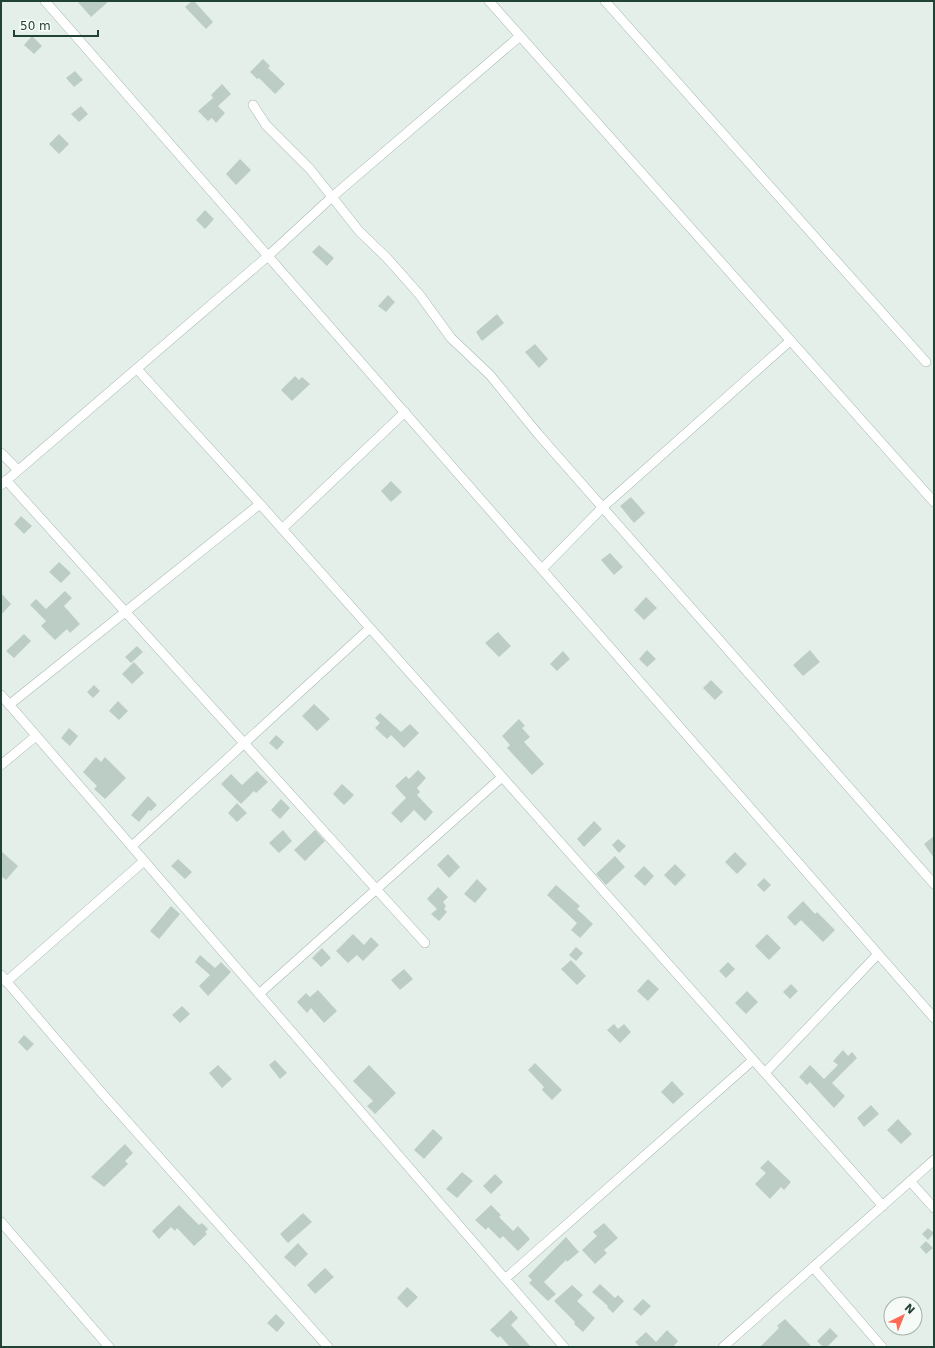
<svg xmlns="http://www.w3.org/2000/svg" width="935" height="1348" font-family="'DejaVu Sans',sans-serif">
<rect width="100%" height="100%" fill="#e5efe9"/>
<!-- building -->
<path fill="#bccdc5" d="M77 1H109L91 17Z
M192 1H194L213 22 206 29 185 7Z
M32 36 42 46 34 54 24 45Z
M263 59 270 66 268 68 285 84 275 94 259 78 257 79 250 72Z
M75 71 83 80 74 87 66 78Z
M222 84 231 94 218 106 225 113 216 123 212 118 208 121 198 111 213 98 211 95Z
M81 106 88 114 79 122 71 114Z
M59 134 69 144 59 154 49 144Z
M240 159 251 170 236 185 226 174Z
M205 210 214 219 205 229 196 220Z
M319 245 334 258 327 266 312 252Z
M388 295 395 302 386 312 378 306Z
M497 314 504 323 482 341 476 332Z
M535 344 548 359 539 368 525 352Z
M295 376 299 380 302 377 310 384 292 401 281 390Z
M391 481 402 492 391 502 381 491Z
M631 497 645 513 634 523 620 506Z
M21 516 32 526 24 534 14 524Z
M610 553 623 567 614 575 601 560Z
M59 562 71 573 61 583 49 572Z
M65 591 72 598 64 606 80 624 70 633 67 629 55 640 41 626 46 621 30 605 36 599 46 609Z
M1 593 11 604 1 615Z
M646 597 657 608 644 620 634 610Z
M498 632 511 646 499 657 485 643Z
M24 634 31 641 14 658 6 651Z
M137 646 143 652 131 663 125 657Z
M647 650 656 659 647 667 639 659Z
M810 650 820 662 803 676 793 665Z
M563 651 570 659 557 671 550 664Z
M134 662 144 673 132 684 122 674Z
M711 680 723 692 715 700 703 688Z
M94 685 100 691 93 698 87 692Z
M118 701 128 711 119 720 109 711Z
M314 704 330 719 317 731 302 716Z
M380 713 401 732 410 724 419 733 404 748 391 735 387 739 375 728 380 723 375 718Z
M519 719 525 726 522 728 530 737 524 742 544 764 532 775 507 748 510 745 502 736Z
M69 728 78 736 70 746 61 738Z
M276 735 284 742 277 750 269 743Z
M96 757 101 762 105 757 126 778 105 799 94 789 97 786 83 772Z
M418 770 426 778 417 788 420 792 417 795 433 812 425 821 414 810 401 823 391 813 406 798 395 786 406 776 409 779Z
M257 771 268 782 256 793 254 791 241 804 221 784 231 774 242 785Z
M342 784 354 795 344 805 333 794Z
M148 796 157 805 151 811 149 810 139 822 131 815Z
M281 799 290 808 280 819 271 810Z
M237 803 247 813 237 822 228 813Z
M594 821 602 829 584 847 577 839Z
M283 830 292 841 279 853 269 843Z
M315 830 325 841 305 861 294 850Z
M934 836V858L924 844Z
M618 839 626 846 619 853 612 845Z
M1 851 18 866 6 880 1 876Z
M735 852 747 864 737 874 725 862Z
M448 854 460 867 449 878 437 865Z
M615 856 625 867 606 885 596 874Z
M178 859 192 872 185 879 171 866Z
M675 864 686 875 675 886 664 875Z
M644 866 654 876 645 886 634 876Z
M764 878 771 885 764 892 757 885Z
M477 879 487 889 475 903 464 894Z
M556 885 580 906 577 909 593 924 580 938 571 930 577 923 547 895Z
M438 887 448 897 443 902 446 906 444 909 447 912 439 921 431 914 437 909 427 899Z
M803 901 815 914 817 912 835 930 823 942 801 920 795 926 787 917Z
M171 906 180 914 159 939 150 931Z
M353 934 364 945 371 937 379 945 363 961 357 955 348 963 336 951Z
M767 934 781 948 769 960 755 946Z
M576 947 583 953 576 961 569 955Z
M322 948 331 958 321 967 312 958Z
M200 955 215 968 221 962 231 972 208 996 199 986 210 975 195 962Z
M571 960 586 976 577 985 561 969Z
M728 962 735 969 726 978 719 971Z
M404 969 413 979 400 990 391 980Z
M648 979 659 989 648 1001 637 991Z
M791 984 798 991 790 999 783 992Z
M318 990 337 1011 324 1023 311 1008 307 1013 297 1002 306 993 310 997Z
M747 991 758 1002 746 1014 735 1003Z
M182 1006 190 1014 180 1023 172 1015Z
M614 1024 618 1029 624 1024 631 1032 620 1043 607 1030Z
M24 1035 34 1044 27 1051 18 1042Z
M843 1050 848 1056 852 1052 857 1058 832 1083 845 1096 834 1108 810 1082 807 1085 799 1077 810 1065 824 1079 838 1065 833 1061Z
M275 1060 287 1073 280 1079 269 1065Z
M535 1063 562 1090 552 1100 542 1090 544 1087 528 1070Z
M218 1065 232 1079 222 1088 209 1073Z
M369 1065 396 1093 375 1114 367 1106 373 1101 353 1081Z
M672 1081 684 1094 673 1104 661 1092Z
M871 1105 879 1114 864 1127 857 1118Z
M898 1119 912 1134 901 1144 887 1130Z
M433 1129 443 1138 424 1159 414 1150Z
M125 1144 133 1153 125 1161 128 1164 104 1187 91 1177Z
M768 1160 791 1182 784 1190 781 1187 770 1199 755 1184 766 1173 760 1168Z
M462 1172 473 1181 457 1198 446 1189Z
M495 1174 503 1182 491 1194 483 1186Z
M179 1205 199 1225 202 1223 208 1229 205 1232 207 1234 194 1246 177 1228 175 1231 171 1227 159 1239 152 1231Z
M491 1205 501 1215 499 1217 513 1231 518 1226 530 1239 518 1251 503 1236 500 1239 488 1227 486 1230 475 1220Z
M303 1213 312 1222 288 1243 280 1234Z
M604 1223 618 1238 604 1250 607 1253 595 1264 582 1250 597 1236 593 1232Z
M928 1228 934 1233 928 1240 922 1234Z
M566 1237 579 1252 567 1262 566 1260 544 1282 556 1294 548 1301 529 1283 532 1280 528 1276Z
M926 1241 933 1248 926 1254 920 1247Z
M298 1243 308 1254 295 1267 284 1257Z
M325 1268 334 1277 315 1294 307 1285Z
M600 1284 615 1298 618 1295 624 1301 613 1313 607 1307 608 1306 592 1292Z
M572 1285 583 1295 577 1301 595 1318 583 1332 574 1324 575 1322 554 1301Z
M407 1287 418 1297 407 1308 397 1298Z
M643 1299 651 1306 641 1316 633 1309Z
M511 1310 518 1318 511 1325 531 1347H510L500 1336 498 1338 490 1330Z
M276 1314 285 1323 277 1332 267 1323Z
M785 1319 812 1347H760L779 1328 777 1326Z
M830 1328 838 1336 827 1347H823L817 1341Z
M667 1330 678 1341 673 1347H640L635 1342 646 1332 656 1342Z"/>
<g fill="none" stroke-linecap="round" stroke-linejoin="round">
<!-- street casing -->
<g stroke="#a6b8b0" stroke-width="10">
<path id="street" d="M45 1 934 1018
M489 1 934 502
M605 1 926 362
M253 105 266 125 310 169 359 231 386 257 419 294 451 338 490 375 538 434 934 884
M137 369 260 504
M1 453 18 470
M6 480 425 943
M1 485 268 256 332 197 520 36
M282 529 405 412
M542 569 603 507 790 341
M1 695 564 1347
M9 705 260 504 883 1206
M1 765 36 736
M132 846 370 628
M1 975 101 1092 328 1347
M6 982 144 861
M259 994 502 777
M765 1073 878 954
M910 1181 934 1208
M1 1222 109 1347
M813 1267 882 1347
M505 1279 753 1060
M723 1347 934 1160"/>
</g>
<!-- street -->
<use href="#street" stroke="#fff" stroke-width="9"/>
</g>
<!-- border -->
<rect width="935" height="1348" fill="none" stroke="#214336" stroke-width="4"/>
<!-- north arrow -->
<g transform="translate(903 1316) rotate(43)"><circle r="19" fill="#f6fbf8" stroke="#a1b1aa"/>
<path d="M0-3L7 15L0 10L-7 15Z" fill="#ff6a53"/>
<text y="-6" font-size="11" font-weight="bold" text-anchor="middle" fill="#214336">N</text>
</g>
<!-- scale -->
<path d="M14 30v6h84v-6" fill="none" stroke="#214336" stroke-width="2"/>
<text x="20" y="30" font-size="12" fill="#214336" stroke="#f6fbf8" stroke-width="3" paint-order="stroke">50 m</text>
</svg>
